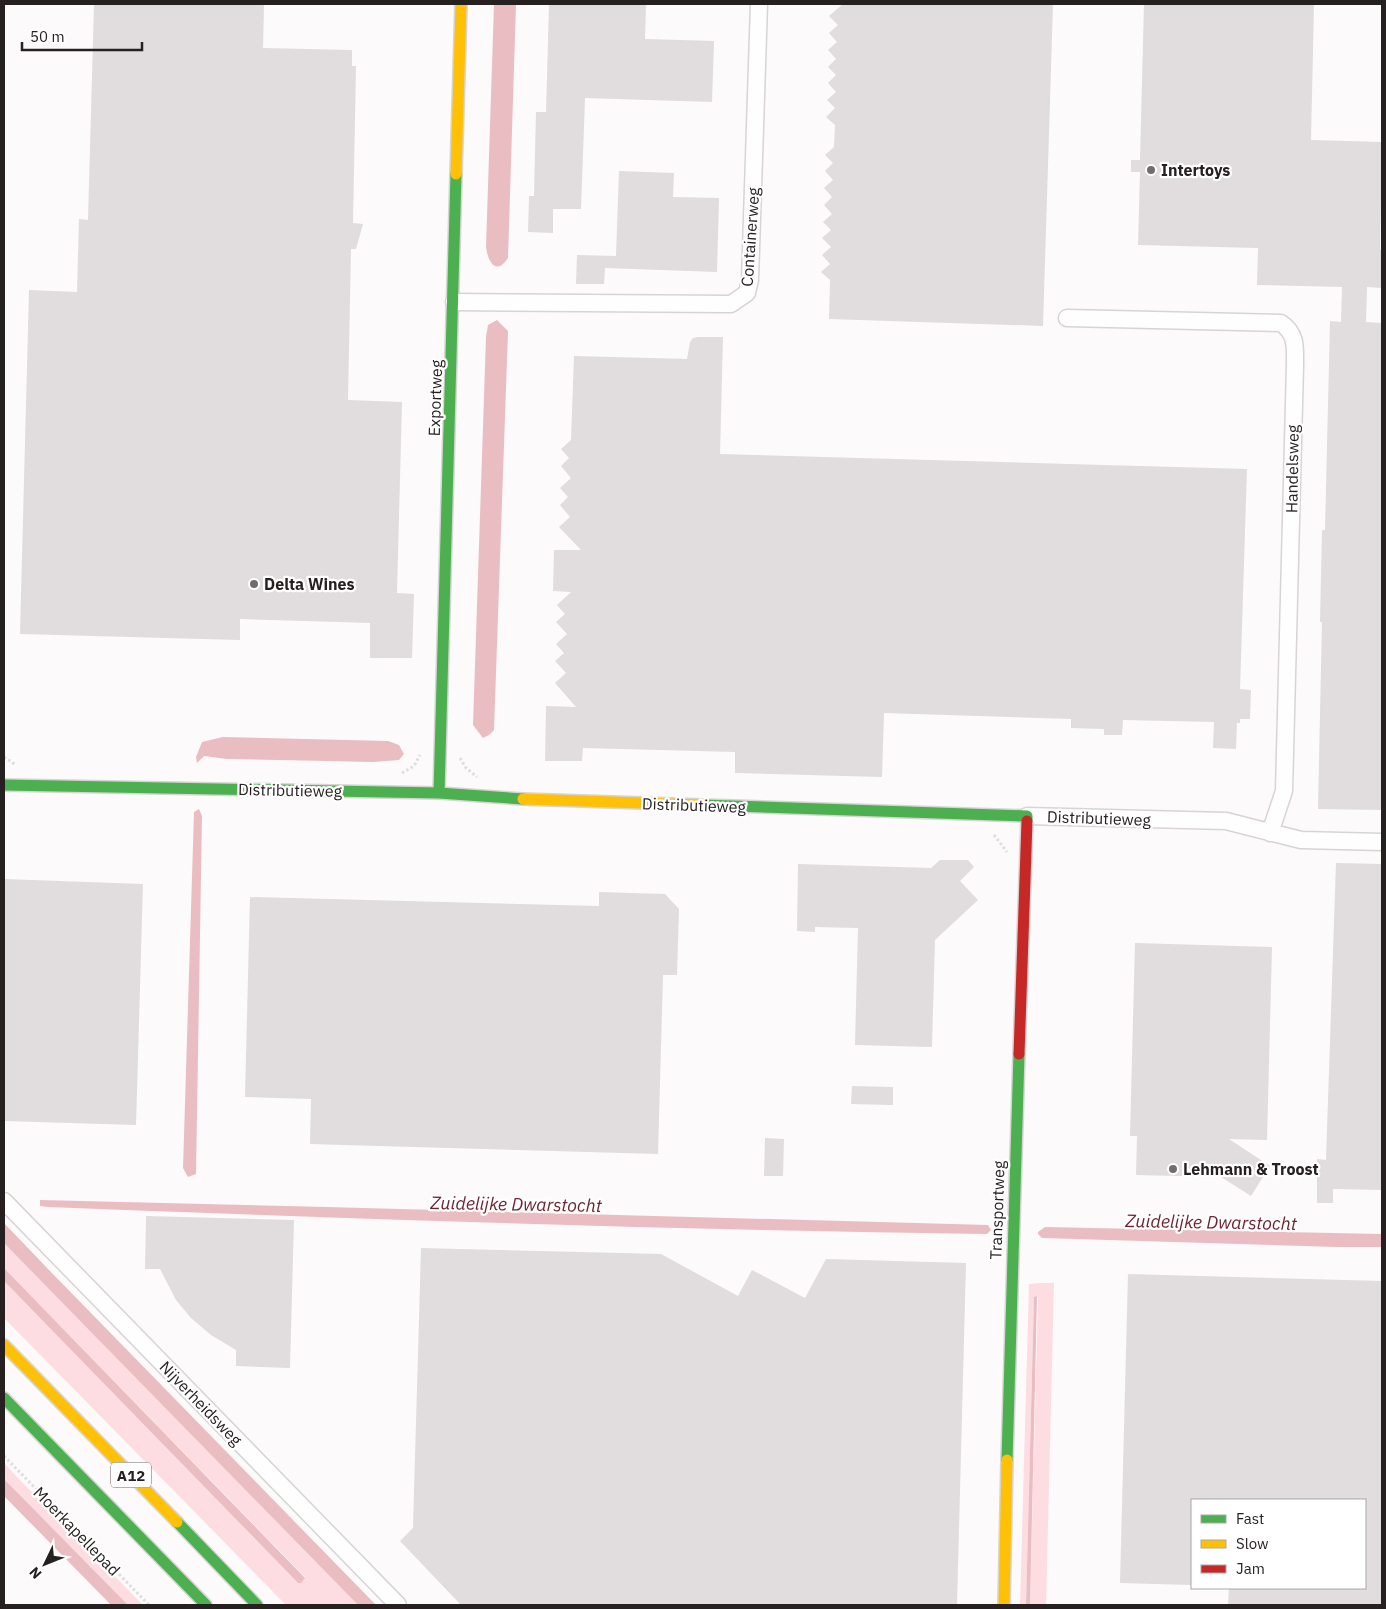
<svg xmlns="http://www.w3.org/2000/svg" width="1386" height="1609" font-family="'IBM Plex Sans',sans-serif">
<rect width="100%" height="100%" fill="#fcfafb"/>
<!-- green -->
<path fill="#fddde1" d="M4 1243 40 1279 358 1605H286L4 1318V1281L297 1582 301 1583 305 1577 4 1268Z
M1040 1283H1054L1046 1605H1030L1038 1297 1037 1296 1034 1297 1026 1605H1020L1029 1284Z
M4 1463 18 1478 143 1605H128L9 1484 4 1479Z"/>
<!-- water -->
<path fill="#eabdc2" d="M494 4H516L508 258C496 276 488 262 486 247Z
M497 320 508 331 494 730 489 735 483 738 473 725 486 337 488 325Z
M223 737 388 741 399 745 404 754 399 760 373 762 227 759 204 756 197 763 196 757 202 742Z
M199 809 202 816 196 1174 188 1177 183 1168 194 812Z
M40 1200 327 1207 988 1225 991 1230 987 1234C674 1230 361 1219 48 1207L40 1206Z
M4 1223 48 1269 376 1605H358L4 1243Z
M1045 1227 1382 1234V1247H1337L1042 1238 1038 1234V1232Z
M4 1268 305 1578 301 1583H298L4 1281Z
M1037 1296 1030 1605H1026L1034 1297Z
M4 1479 9 1484 128 1605H111L4 1496Z"/>
<!-- building -->
<path fill="#e1dcdd" d="M94 4H264L263 48 352 50V66H356L353 223 363 224 356 249H351L348 400 402 402 397 593 414 594 412 658H370V623L240 619V640L20 634 29 290 77 292 79 219 88 220Z
M549 4H646L645 39 714 41 712 102 585 98 581 209H553V233L528 232 529 196H534L536 112H546Z
M843 4H1053L1043 326 829 319 830 280 821 272 830 264 822 255 831 247 822 238 831 230 823 222 832 214 824 205 832 197 824 188 833 180 825 171 833 163 825 155 834 147 835 125 826 117 835 108 827 100 836 92 828 83 836 75 828 67 836 59 828 50 837 42 829 33 838 25 829 16Z
M1144 4H1314L1311 140 1382 142 1380 250H1382V288L1367 287 1366 322 1382 323V810L1318 809 1322 622H1320L1322 530H1325L1330 321 1341 322 1342 287 1257 285 1258 248 1138 245 1140 172H1131V160H1140Z
M619 171 674 173 673 197 719 198 717 272 605 268 604 284H576L577 255 616 256Z
M698 337H723L720 454 1247 469 1240 689 1251 690 1250 719H1240V723H1237L1236 749 1213 748 1214 722 1123 720 1122 735H1104V729L1071 728V719L884 713 882 777 735 773V752L583 748 582 761H545L546 706 576 707 555 683 566 673 555 661 564 653 556 644 567 634 556 622 565 614 557 605 571 592 553 591 554 550H581L559 527 570 517 560 505 568 497 560 488 571 478 561 466 569 458 561 449 571 440 574 356 687 359 690 342 693 338Z
M940 860H968L974 867 960 881 978 900 935 940 932 1047 855 1045 858 928 815 927V932L797 931 798 864 931 868Z
M1336 863 1382 864V1190L1333 1189V1203H1317V1159L1326 1160Z
M4 879 143 884 136 1125 4 1121Z
M599 892 665 894 679 909 677 975H663L658 1154 310 1144 311 1099 245 1097 250 897 599 906Z
M1135 943 1272 947 1267 1140 1229 1139 1270 1166 1251 1196 1221 1177 1136 1175 1137 1136H1130Z
M852 1086 893 1087V1105L851 1104Z
M765 1138 784 1139 783 1176H764Z
M146 1216 294 1220 290 1368 236 1366V1350L211 1335 191 1318 176 1300 160 1269H145Z
M421 1248 661 1254 738 1296 752 1270 805 1298 826 1259 966 1263 957 1605H461L400 1541 413 1528Z
M1128 1274 1382 1281V1605H1228L1229 1588H1365V1500H1192V1585L1120 1583Z"/>
<g fill="none" stroke-linecap="round" stroke-linejoin="round">
<!-- street casing -->
<g stroke="#d8d4d4" stroke-width="19">
<path id="street" d="M454 302 731 304 747 293 750 280 759 4
M1067 318 1281 323C1297 334 1295 348 1295 365L1284 791 1270 833
M1027 816 1226 821 1301 840 1382 842
M4 1201 398 1605"/>
</g>
<!-- fast casing -->
<g stroke="#d8d4d4" stroke-width="14">
<path id="fast" d="M4 785 439 793 523 799
M439 793 456 174
M702 805 1027 816V821
M4 1398 206 1605
M1007 1460 1019 1054
M177 1522 257 1605"/>
</g>
<!-- slow casing -->
<g stroke="#d8d4d4" stroke-width="14">
<path id="slow" d="M456 174 461 4
M523 799 702 805
M4 1345 177 1522
M1004 1605 1007 1460"/>
</g>
<!-- jam casing -->
<g stroke="#d8d4d4" stroke-width="14">
<path id="jam" d="M1019 1054 1027 821"/>
</g>
<!-- path -->
<path stroke="#dedede" stroke-width="3" stroke-dasharray="2.5 2.5" stroke-linecap="butt" d="M4 757 16 765
M460 758 466 768 477 777
M402 773 414 766 420 755
M994 835 1007 852
M4 1456 149 1605"/>
<!-- street -->
<use href="#street" stroke="#fffefe" stroke-width="16"/>
<!-- fast -->
<use href="#fast" stroke="#4caf50" stroke-width="11"/>
<!-- slow -->
<use href="#slow" stroke="#ffc107" stroke-width="11"/>
<!-- jam -->
<use href="#jam" stroke="#c62828" stroke-width="11"/>
</g>
<!-- markers -->
<g fill="#726c6d" stroke="#fff" stroke-width="2">
<circle cx="1151" cy="170" r="5"/>
<circle cx="254" cy="584" r="5"/>
<circle cx="1173" cy="1169" r="5"/>
</g>
<g text-anchor="middle" dominant-baseline="central" stroke-width="4.5" stroke-linejoin="round" paint-order="stroke">
<!-- shield labels -->
<rect fill="#fff" stroke="#686364" stroke-width="1" x="111" y="1462.5" width="40" height="25" rx="4"/>
<g font-size="15" font-weight="bold" fill="#272021">
<text x="131" y="1475">A12</text>
</g>
<!-- poi labels -->
<g font-size="16" font-weight="bold" fill="#272021" stroke="#fff" text-anchor="start">
<text x="1161" y="170">Intertoys</text>
<text x="264" y="584">Delta Wines</text>
<text x="1183" y="1169">Lehmann &amp; Troost</text>
</g>
<!-- street labels -->
<g font-size="16" fill="#272021" stroke="#fff">
<text transform="translate(750 237) rotate(-86)">Containerweg</text>
<text transform="translate(435 398) rotate(-88)">Exportweg</text>
<text transform="translate(1292 469) rotate(-89)">Handelsweg</text>
<text transform="translate(290 790) rotate(1)">Distributieweg</text>
<text transform="translate(694 805) rotate(2)">Distributieweg</text>
<text transform="translate(1099 818) rotate(2)">Distributieweg</text>
<text transform="translate(997 1210) rotate(-88)">Transportweg</text>
<text transform="translate(201 1403) rotate(46)">Nijverheidsweg</text>
<text transform="translate(77 1531) rotate(46)">Moerkapellepad</text>
</g>
<!-- water labels -->
<g font-size="18" font-style="italic" fill="#6e2432" stroke="#fff">
<text transform="translate(516 1204) rotate(1)">Zuidelijke Dwarstocht</text>
<text transform="translate(1211 1222) rotate(1)">Zuidelijke Dwarstocht</text>
</g>
</g>
<!-- border -->
<rect width="1386" height="1609" fill="none" stroke="#272021" stroke-width="10"/>
<!-- legend -->
<rect x="1191" y="1499" width="175" height="90" fill="#ffffff" stroke="#a9a6a6"/>
<rect x="1201" y="1515" width="25" height="8" fill="#4caf50" stroke="#a9a6a6"/>
<text x="1236" y="1524" font-size="15" fill="#272021">Fast</text>
<rect x="1201" y="1540" width="25" height="8" fill="#ffc107" stroke="#a9a6a6"/>
<text x="1236" y="1549" font-size="15" fill="#272021">Slow</text>
<rect x="1201" y="1565" width="25" height="8" fill="#c62828" stroke="#a9a6a6"/>
<text x="1236" y="1574" font-size="15" fill="#272021">Jam</text>
<!-- north arrow -->
<g transform="translate(45 1564) rotate(227)" stroke="#ffffff" stroke-width="4" paint-order="stroke">
<path d="M0-4L9 19L0 12L-9 19Z" fill="#272021"/>
<text y="-8" font-size="14" font-weight="bold" text-anchor="middle" fill="#272021">N</text>
</g>
<!-- scale -->
<path d="M22 42v8h120v-8" fill="none" stroke="#272021" stroke-width="2.5"/>
<text x="30" y="42" font-size="15" fill="#272021" stroke="#ffffff" stroke-width="4" paint-order="stroke">50 m</text>
</svg>
